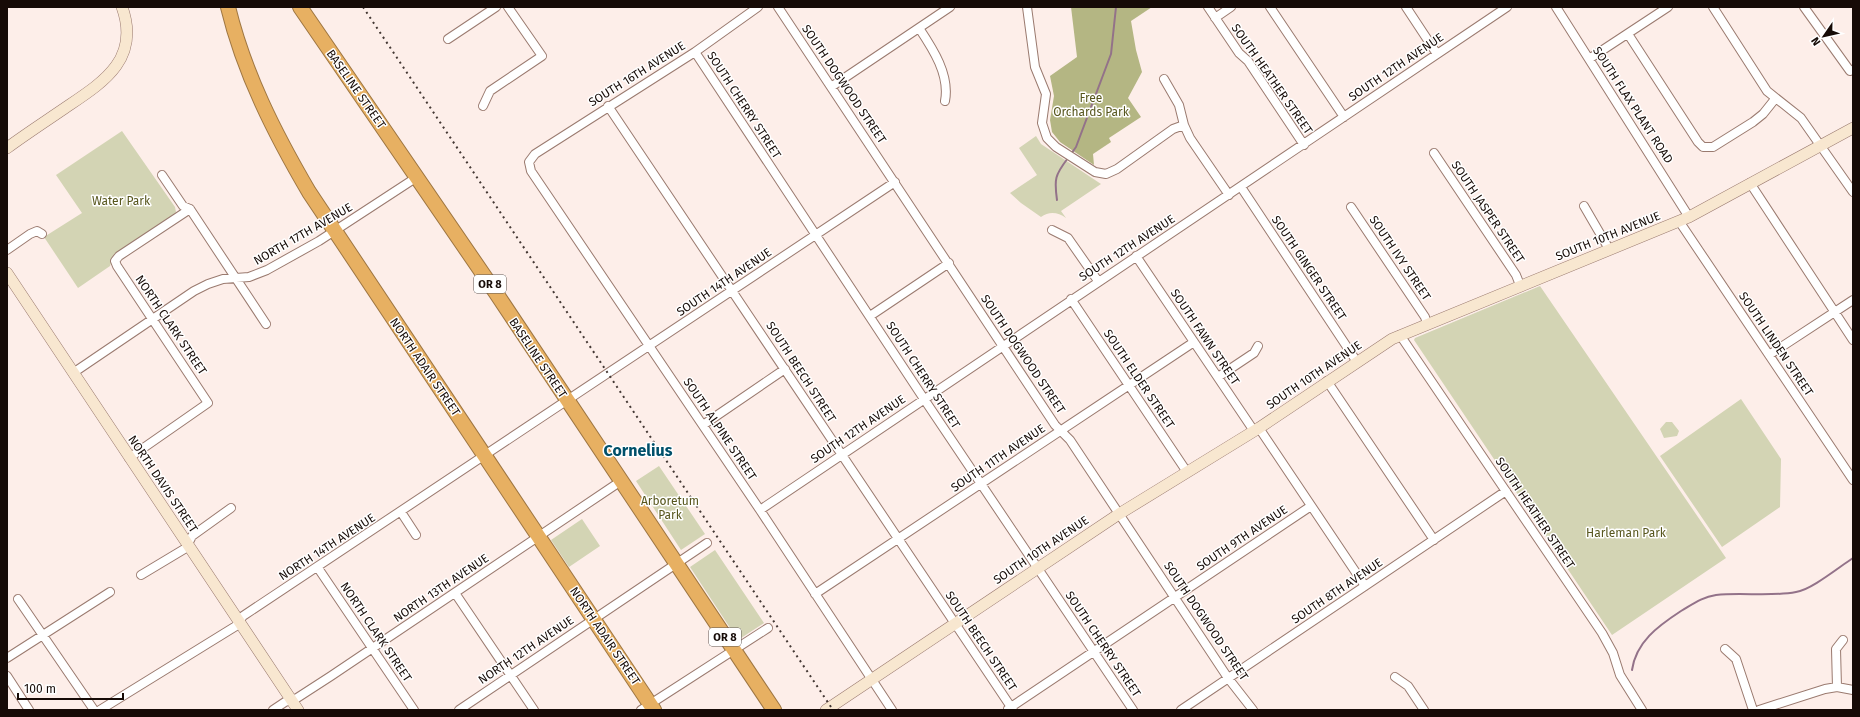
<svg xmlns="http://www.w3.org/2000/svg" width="1860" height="717" font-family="'Fira Sans',sans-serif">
<rect width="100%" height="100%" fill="#fdeee9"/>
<!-- green -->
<path fill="#d3d4b4" d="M122 131 175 207 176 212 173 217 112 260 110 266 78 288 44 237 82 213 56 175Z
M1036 136 1041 144 1101 184 1061 211 1066 218C1058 212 1049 211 1041 217L1021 203 1010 193 1037 175 1019 148Z
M1540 286 1726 558 1612 635 1414 340 1415 338Z
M1741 399 1781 459 1780 507 1722 547 1660 456Z
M1666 422H1672L1679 431 1677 436 1664 438 1660 429Z
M659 466 705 534 681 550 636 481Z
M582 519 600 546 569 567 551 540Z
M715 550 764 623 738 640 690 567Z"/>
<!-- forest -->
<path fill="#b4b683" d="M1071 7H1152L1131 21 1136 50 1142 72 1128 98 1141 117 1109 138 1111 142 1093 154 1094 165 1060 142 1052 132 1050 120 1054 96 1050 76 1077 57Z"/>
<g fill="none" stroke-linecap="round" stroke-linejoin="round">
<!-- stream -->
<path stroke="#937289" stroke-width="2" d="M1071 154 1076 147 1111 54 1116 7
M1057 200C1054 179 1055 175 1068 158
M1632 670C1636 642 1658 626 1681 611 1693 604 1702 597 1716 595 1742 592 1770 597 1796 592 1811 590 1839 567 1853 558"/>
<!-- street casing -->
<g stroke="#9a7a6f" stroke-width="10">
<path id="street" d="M758 7 695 52 535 154 529 162 531 171 760 510 892 710
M778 7 1055 425 1070 440 1228 678 1253 710
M1027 7 1035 67 1046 94 1042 123 1047 138 1056 147 1095 172 1106 174 1117 169 1173 129 1184 125
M1208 7 1239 53 1248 61 1304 145
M1270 7 1344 117
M1406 7 1437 54
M1556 7 1689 217
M1713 7 1767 91 1801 118 1853 192
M1804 7 1850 71 1853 70
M1215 18 1231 7
M919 28C933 49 950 75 945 101
M1628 34 1698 142 1703 147H1713L1753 122 1763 114 1775 99
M448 39 496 7
M695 52 924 399 1133 710
M1589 59 1668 7
M1164 79 1179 105 1184 125 1190 138 1229 195
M831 87 950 7
M483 106 490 91 542 56 508 7
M608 106 1013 710
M1434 153 1516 275 1520 285
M162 175 183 206 190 209
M1750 183 1853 340
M1241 187 1357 362
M1584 206 1609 249
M1351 207 1425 317 1427 324
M190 209 266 324
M1679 221 1853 480
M1052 230 1068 238 1098 281
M7 250 30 234 37 231 42 234
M1136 256 1254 431
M1071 299 1187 472
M870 316 949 263
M1400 335 1602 633 1613 653 1620 675 1642 710
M1769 355 1853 300
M73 373 194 291 208 284 223 279 249 277 267 270 319 241 417 177
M1218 377 1254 353 1258 346
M1327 381 1434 540
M703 425 785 369
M1259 428 1365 586
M129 458 208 403 117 266 115 261 119 256 190 209
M760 510 1507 7
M401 512 416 535
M318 568 414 710
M141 575 186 548 192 536 231 508
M455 593 534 710
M815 594 1194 342
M18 599 94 710
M1843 640 1836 649 1837 687 1853 690
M1725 649 1736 659 1753 710
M7 658 110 592
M7 676 29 710
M1395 677 1408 686 1424 710
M1008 709 1311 506
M100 710 236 626 243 616 895 182
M273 710 285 702 297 698 331 676 621 481
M459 710 707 543
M641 710 768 628
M1181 710 1506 491
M1759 710 1825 689 1837 687"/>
</g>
<!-- secondary casing -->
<g stroke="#9a7a6f" stroke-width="12">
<path id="secondary" d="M7 148C26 134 46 121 65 108 102 83 141 60 122 7
M7 273 298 710
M826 710 1119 514 1259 428 1392 339 1689 217 1853 128"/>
</g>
<!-- highway casing -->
<g stroke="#9e7642" stroke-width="16">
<path id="highway" d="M228 7C244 73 275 134 309 192L654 710
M300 7 496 293 774 710"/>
</g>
<!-- street -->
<use href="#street" stroke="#fff" stroke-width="8"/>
<!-- secondary -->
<use href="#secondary" stroke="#f8e7d0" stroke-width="11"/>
<!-- highway -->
<use href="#highway" stroke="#e7b062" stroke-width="14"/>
<!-- rail -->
<path stroke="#433733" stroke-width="2" stroke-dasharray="2 4" stroke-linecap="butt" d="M363 7 833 710"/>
</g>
<g text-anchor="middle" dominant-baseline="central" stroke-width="3" stroke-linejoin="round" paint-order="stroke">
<!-- shield labels -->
<g fill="#fff" stroke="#5c5451" stroke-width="1">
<rect x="474" y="275" width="32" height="18" rx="3"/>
<rect x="709" y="628" width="32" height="18" rx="3"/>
</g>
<g font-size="11" font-weight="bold" fill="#160b07">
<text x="490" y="284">OR 8</text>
<text x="725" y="637">OR 8</text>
</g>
<!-- street labels -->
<g font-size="12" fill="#160b07" stroke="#fff">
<text transform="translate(1396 67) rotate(-34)">SOUTH 12TH AVENUE</text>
<text transform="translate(637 74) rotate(-32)">SOUTH 16TH AVENUE</text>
<text transform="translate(1272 79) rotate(55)">SOUTH HEATHER STREET</text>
<text transform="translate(844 84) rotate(56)">SOUTH DOGWOOD STREET</text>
<text transform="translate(356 89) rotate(55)">BASELINE STREET</text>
<text transform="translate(744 105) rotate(57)">SOUTH CHERRY STREET</text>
<text transform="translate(1633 105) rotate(57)">SOUTH FLAX PLANT ROAD</text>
<text transform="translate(1488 212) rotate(56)">SOUTH JASPER STREET</text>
<text transform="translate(303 234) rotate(-30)">NORTH 17TH AVENUE</text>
<text transform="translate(1608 236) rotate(-22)">SOUTH 10TH AVENUE</text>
<text transform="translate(1127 248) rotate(-33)">SOUTH 12TH AVENUE</text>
<text transform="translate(1400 258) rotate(56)">SOUTH IVY STREET</text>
<text transform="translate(1309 268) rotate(56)">SOUTH GINGER STREET</text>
<text transform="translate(724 282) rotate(-34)">SOUTH 14TH AVENUE</text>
<text transform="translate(171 325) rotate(56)">NORTH CLARK STREET</text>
<text transform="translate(1205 337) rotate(56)">SOUTH FAWN STREET</text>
<text transform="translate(1776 344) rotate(56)">SOUTH LINDEN STREET</text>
<text transform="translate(1023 354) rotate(56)">SOUTH DOGWOOD STREET</text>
<text transform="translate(538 358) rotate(56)">BASELINE STREET</text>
<text transform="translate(425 367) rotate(56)">NORTH ADAIR STREET</text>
<text transform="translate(801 372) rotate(57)">SOUTH BEECH STREET</text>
<text transform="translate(923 375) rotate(57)">SOUTH CHERRY STREET</text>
<text transform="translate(1314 375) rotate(-34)">SOUTH 10TH AVENUE</text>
<text transform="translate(1139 379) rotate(56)">SOUTH ELDER STREET</text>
<text transform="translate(720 429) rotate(56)">SOUTH ALPINE STREET</text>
<text transform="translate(858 429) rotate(-34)">SOUTH 12TH AVENUE</text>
<text transform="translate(998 458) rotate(-34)">SOUTH 11TH AVENUE</text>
<text transform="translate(163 484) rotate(56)">NORTH DAVIS STREET</text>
<text transform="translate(1535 513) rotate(56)">SOUTH HEATHER STREET</text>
<text transform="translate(1242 538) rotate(-34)">SOUTH 9TH AVENUE</text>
<text transform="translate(327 547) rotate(-33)">NORTH 14TH AVENUE</text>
<text transform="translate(1041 550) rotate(-34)">SOUTH 10TH AVENUE</text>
<text transform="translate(441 588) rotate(-34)">NORTH 13TH AVENUE</text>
<text transform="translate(1337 591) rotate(-34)">SOUTH 8TH AVENUE</text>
<text transform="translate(1206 621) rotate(56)">SOUTH DOGWOOD STREET</text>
<text transform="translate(376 632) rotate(56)">NORTH CLARK STREET</text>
<text transform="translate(605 636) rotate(56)">NORTH ADAIR STREET</text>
<text transform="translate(981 641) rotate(56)">SOUTH BEECH STREET</text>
<text transform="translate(1103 644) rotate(56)">SOUTH CHERRY STREET</text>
<text transform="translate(526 650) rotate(-34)">NORTH 12TH AVENUE</text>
</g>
<!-- park labels -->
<g font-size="12" fill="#57561d" stroke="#fff">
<text x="1091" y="98">Free<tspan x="1091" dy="14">Orchards Park</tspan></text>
<text x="121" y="201">Water Park</text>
<text x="670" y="501">Arboretum<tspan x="670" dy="14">Park</tspan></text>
<text x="1626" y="533">Harleman Park</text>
</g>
<!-- district labels -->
<g font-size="16" font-weight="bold" fill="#00506a" stroke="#fff">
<text x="638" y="450">Cornelius</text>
</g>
</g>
<!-- border -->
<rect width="1860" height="717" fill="none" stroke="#160b07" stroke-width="16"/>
<!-- north arrow -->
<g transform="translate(1824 36) rotate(236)" stroke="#ffffff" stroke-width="3" paint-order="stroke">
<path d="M0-3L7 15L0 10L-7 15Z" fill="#160b07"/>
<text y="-6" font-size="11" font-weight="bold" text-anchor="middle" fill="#160b07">N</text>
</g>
<!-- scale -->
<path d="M18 693v6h105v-6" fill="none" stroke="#160b07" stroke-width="2"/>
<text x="24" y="693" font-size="12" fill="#160b07" stroke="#ffffff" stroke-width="3" paint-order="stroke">100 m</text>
</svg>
